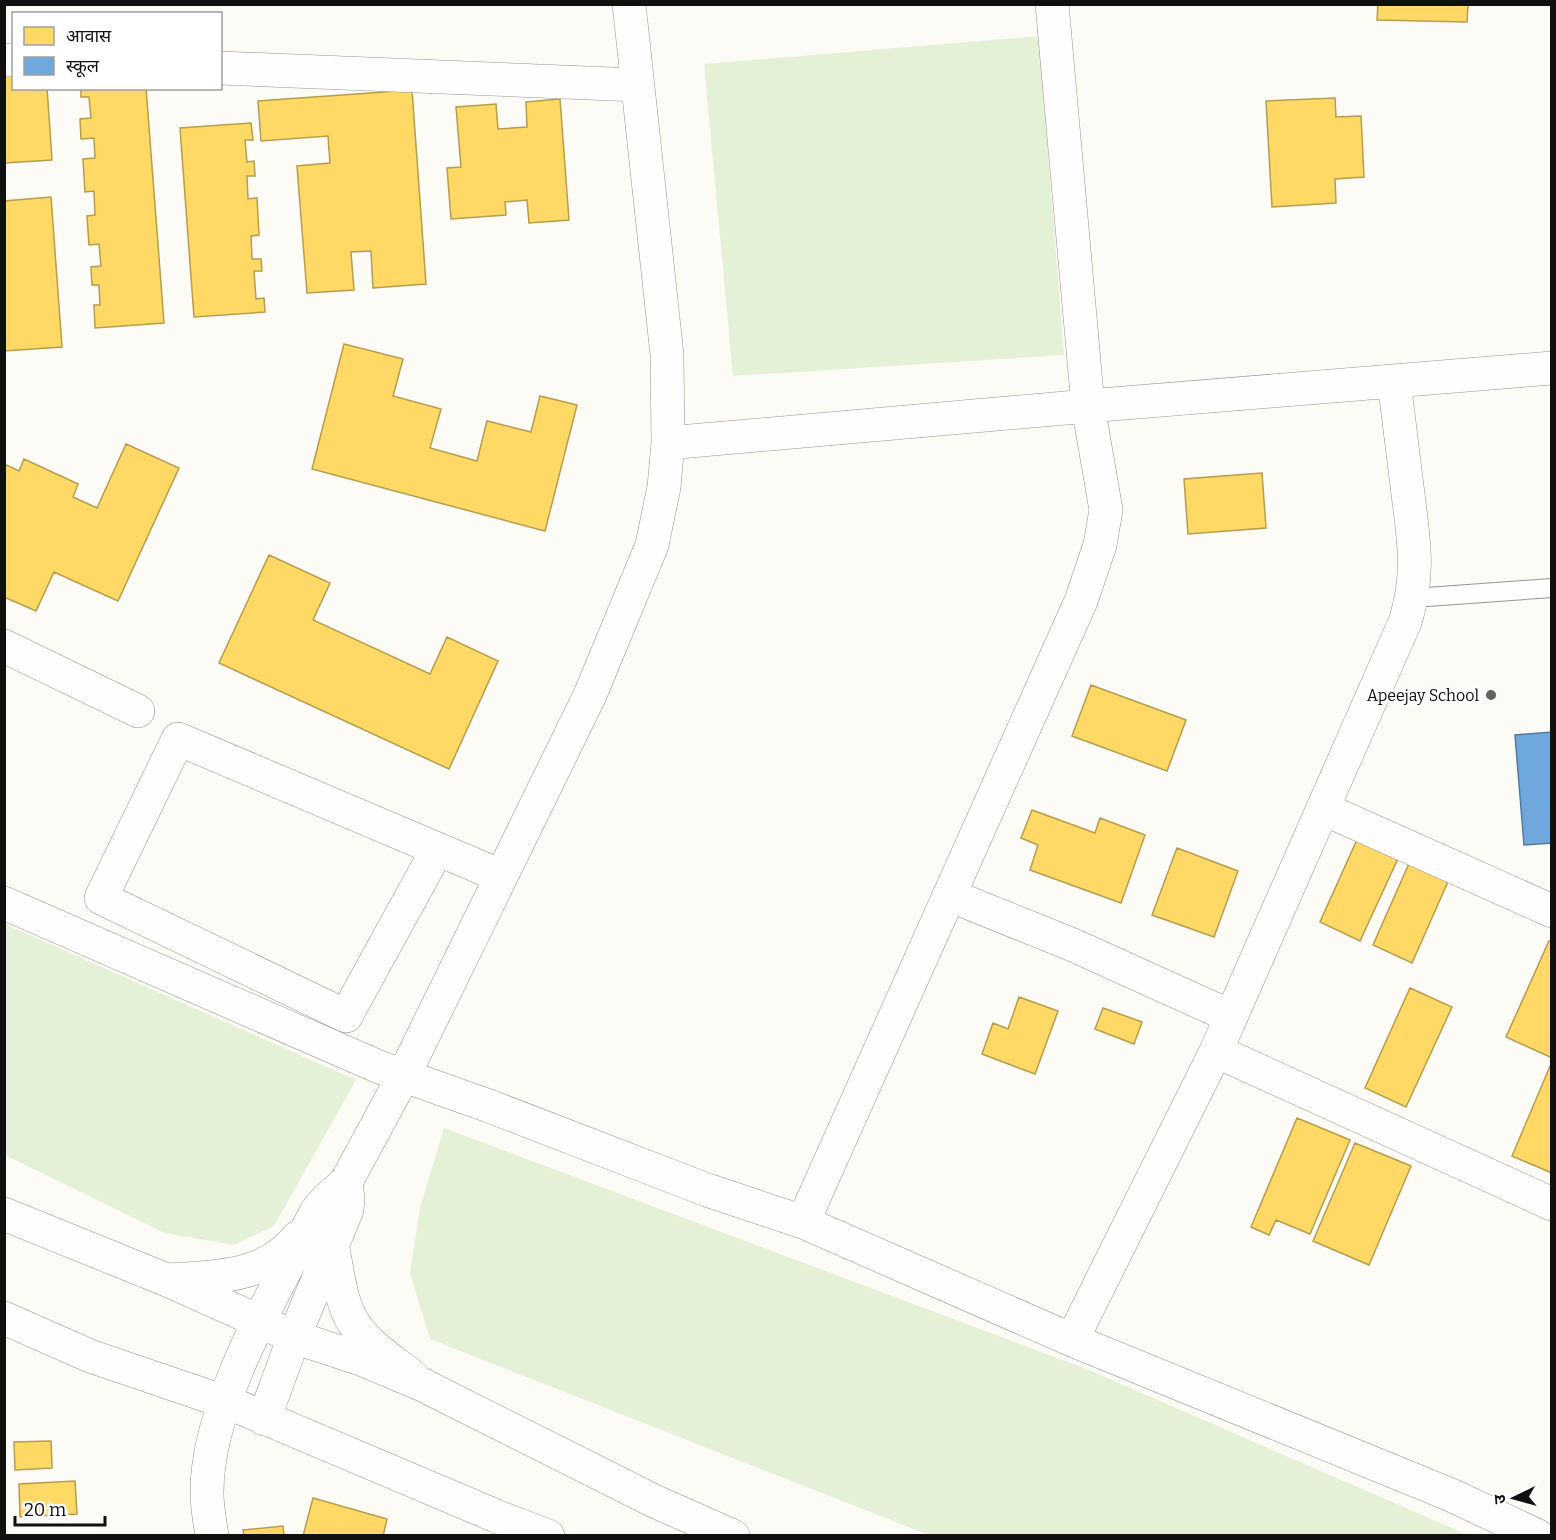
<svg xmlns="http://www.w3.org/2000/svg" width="1556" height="1540" font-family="Bitter,'Noto Sans Devanagari',serif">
<rect width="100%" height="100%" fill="#fcfbf6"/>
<!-- green -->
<path fill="#e4f1d7" d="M1039 36 1064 355 733 376 704 64Z
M5 924 356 1080 274 1226 234 1245 165 1233 5 1155Z
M444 1128 1084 1368 1468 1535H929L430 1339 410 1273 420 1208Z"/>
<!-- homes -->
<path fill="#ffd966" stroke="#b79d4c" stroke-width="1.5" d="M1378 4H1468L1467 22 1377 20Z
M4 69H14V88H47L52 160 4 163Z
M81 88H146L164 323 95 328 94 305H100L99 285H92L91 267 101 266 99 244 89 245 87 216 95 215 94 191 85 192 83 159 95 158 94 138 81 139 80 119 91 118 89 97H81Z
M412 90 426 284 373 288 371 251 351 252 354 290 307 293 297 166 330 163 328 136 261 141 258 101Z
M1335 98 1336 117 1361 116 1364 177 1335 179 1336 203 1272 207 1266 101Z
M560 99 569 220 529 223 527 200 505 202 506 215 451 219 447 168 461 167 456 107 496 104 498 129 527 127 526 102Z
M251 123 253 140H245L247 162 254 161 255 176H247L248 199 257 198 259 235 251 236 252 259H261L262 271H254L256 299 264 298 265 312 194 317 180 128Z
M51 197 62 347 4 351V201Z
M344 344 403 359 393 396 441 409 430 448 477 461 487 421 531 432 540 396 577 405 545 531 312 469Z
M126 444 179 468 118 601 54 572 36 611 4 597V464L19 471 24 459 78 484 73 497 97 508Z
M1262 473 1266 528 1188 534 1184 479Z
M269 555 330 583 313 620 430 674 447 637 498 661 449 769 219 663Z
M1091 685 1186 720 1167 771 1072 736Z
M1032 810 1095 833 1100 818 1145 835 1121 903 1030 870 1038 845 1021 838Z
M1360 833 1401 852 1360 941 1320 922Z
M1177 848 1238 871 1214 937 1152 915Z
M1411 859 1450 877 1412 963 1373 945Z
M1549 941 1552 942V1053L1550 1057 1506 1037Z
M1410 988 1452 1007 1406 1107 1365 1088Z
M1019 997 1058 1011 1035 1074 982 1054 993 1023 1008 1029Z
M1103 1008 1142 1022 1134 1044 1095 1029Z
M1551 1064H1552V1173L1512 1156Z
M1297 1118 1350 1140 1310 1234 1276 1220 1269 1235 1251 1227Z
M1355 1143 1411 1166 1369 1265 1313 1241Z
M51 1441 52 1468 15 1470 14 1442Z
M75 1481 77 1514 20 1517 19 1484Z
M313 1498 387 1519 383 1536H303Z
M283 1526 284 1536H244L243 1530Z"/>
<!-- schools -->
<path fill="#6fa8dc" stroke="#527a9f" stroke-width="1.5" d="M1552 732V843L1524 845 1515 735Z"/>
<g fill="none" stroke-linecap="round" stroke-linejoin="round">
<!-- service casing -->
<g stroke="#969694" stroke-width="20">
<path id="service" d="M1413 598 1552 588"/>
</g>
<!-- minor casing -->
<g stroke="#969694" stroke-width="34">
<path id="minor" d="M4 60H14
M220 68 637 85
M668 443 1088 406 1552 368
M4 646 138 711
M1324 809 1552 911
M437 850 346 1016 101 898 178 739 501 876
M949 895 1073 945 1230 1016
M4 903 379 1067 489 1106 707 1190 803 1222 1072 1340 1451 1495 1538 1536
M1216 1051 1552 1204
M803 1222 1081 601 1100 545 1106 510 1088 406 1052 4
M332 1244C338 1271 340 1306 357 1328 371 1348 395 1362 413 1377
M167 1280C215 1277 265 1278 297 1238
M1072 1340 1216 1051 1405 622C1421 573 1413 536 1407 486 1403 451 1398 416 1394 381
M264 1419 294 1337 347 1210 348 1199 346 1182
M212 1536C210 1522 207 1508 207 1494 206 1404 275 1292 316 1212L324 1202 346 1182 404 1075 590 695 652 545 664 487 668 443 667 355 629 4"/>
</g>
<!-- tertiary casing -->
<g stroke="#969694" stroke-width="34">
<path id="tertiary" d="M4 1214 167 1280 294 1337 361 1359 423 1385 654 1501 733 1536
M4 1318 90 1356 234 1405 496 1516 548 1536"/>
</g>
<!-- service -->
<use href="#service" stroke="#fffefe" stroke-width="18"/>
<!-- minor -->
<use href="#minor" stroke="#fffefe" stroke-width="33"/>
<!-- tertiary -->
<use href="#tertiary" stroke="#fffefe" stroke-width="33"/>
</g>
<!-- markers -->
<circle fill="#636260" stroke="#fff" stroke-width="2" cx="1491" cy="695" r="6"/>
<g text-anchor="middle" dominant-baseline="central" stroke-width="6" stroke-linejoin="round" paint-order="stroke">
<!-- poi labels -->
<g font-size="16" fill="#101010" stroke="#fff" text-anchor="end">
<text x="1479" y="695">Apeejay School</text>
</g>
</g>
<!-- border -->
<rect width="1556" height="1540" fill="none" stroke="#101010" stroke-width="12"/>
<!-- legend -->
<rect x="12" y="12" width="210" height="78" fill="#ffffff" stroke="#9f9f9f" stroke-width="1.5"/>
<rect x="24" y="27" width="30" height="18" fill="#ffd966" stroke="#9f9f9f" stroke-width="1.5"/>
<text x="66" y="42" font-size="18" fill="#101010">आवास</text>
<rect x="24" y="57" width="30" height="18" fill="#6fa8dc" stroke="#9f9f9f" stroke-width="1.5"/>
<text x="66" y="72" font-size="18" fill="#101010">स्कूल</text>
<!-- north arrow -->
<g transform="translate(1514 1498) rotate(265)" stroke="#ffffff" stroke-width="4.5" paint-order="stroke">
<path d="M0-4.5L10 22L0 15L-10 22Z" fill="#101010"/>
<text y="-9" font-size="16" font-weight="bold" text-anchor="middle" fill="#101010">उ</text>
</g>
<!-- scale -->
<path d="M15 1516v9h90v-9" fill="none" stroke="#101010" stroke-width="3"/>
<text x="24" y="1516" font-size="18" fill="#101010" stroke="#ffffff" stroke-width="4.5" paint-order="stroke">20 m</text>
</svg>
